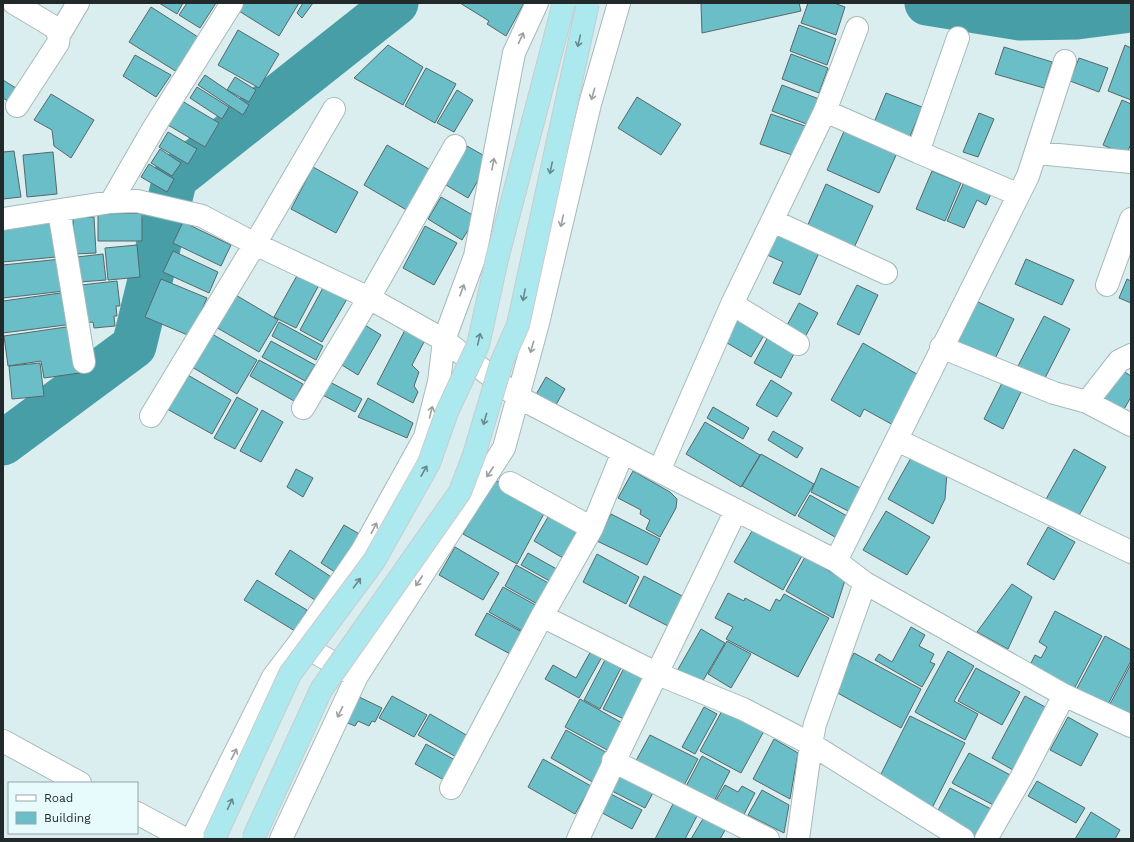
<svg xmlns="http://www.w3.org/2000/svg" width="1134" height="842" font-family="'Work Sans',sans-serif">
<rect width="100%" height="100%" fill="#daedef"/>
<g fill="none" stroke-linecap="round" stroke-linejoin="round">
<!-- river -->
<path stroke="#479ea7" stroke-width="45" d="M927 3 1020 18 1077 17 1131 10
M3 443 134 346 175 178 396 3"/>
</g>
<!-- building -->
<path fill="#69bec7" stroke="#58686a" d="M159 3H183L177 14Z
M187 3H216L200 28 179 15Z
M244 3H299L279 36 239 11Z
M303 3H313L302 18 297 13Z
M460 3H524L506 36 487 24 489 21Z
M701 3H799L801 11 702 33Z
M808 3H834L845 7 836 35 801 23Z
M151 7 198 37 177 72 129 42Z
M799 25 836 39 827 65 790 51Z
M238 30 279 54 259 88 218 65Z
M388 45 423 67 403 105 354 78Z
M1125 45 1131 48V100L1108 91Z
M1004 47 1052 62 1044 88 995 74Z
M791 54 828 68 819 93 782 79Z
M135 55 171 75 156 97 123 76Z
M1079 58 1108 68 1099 92 1070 81Z
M426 68 456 84 435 123 405 106Z
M205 75 249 105 243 115 198 85Z
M235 77 256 90 249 102 227 90Z
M3 80 19 90 11 103 3 98Z
M782 85 819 99 809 125 772 111Z
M197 87 229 107 222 119 190 98Z
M457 90 473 100 454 132 437 123Z
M886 93 922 107 909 139 873 125Z
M51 94 94 120 71 158 54 146 52 130 34 120Z
M637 97 681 124 661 155 618 128Z
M1122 100 1131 104V144L1126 155 1103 145Z
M182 101 219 123 205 147 168 125Z
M979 113 994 119 978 157 963 152Z
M771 114 808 127 798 157 760 144Z
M845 129 897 153 879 193 827 170Z
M168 132 197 149 188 164 159 147Z
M387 145 434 172 410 212 364 185Z
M467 146 490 159 468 198 446 185Z
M160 149 181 163 172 176 151 163Z
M14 151 21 197 3 199V152Z
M53 152 57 194 27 197 23 155Z
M149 164 174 179 167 192 141 177Z
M313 167 358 192 336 233 291 209Z
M932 171 961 183 945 221 916 209Z
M964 182 991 194 986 205 977 200 964 228 947 221Z
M826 184 873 206 853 250 806 229Z
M441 197 476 217 462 240 428 219Z
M142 213V241H98V214Z
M94 217 96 253 75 254 73 218Z
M52 219 56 257 3 262V224Z
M183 222 231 245 221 266 173 243Z
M425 226 457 243 434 285 403 268Z
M778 226 822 246 800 295 773 283 783 262 765 254Z
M137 245 140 277 108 280 105 248Z
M173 251 218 272 209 293 163 272Z
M103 254 106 280 80 282 77 257Z
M61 259 65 291 3 298V265Z
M1026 259 1074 280 1062 305 1015 284Z
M299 272 320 283 296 328 274 317Z
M161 279 207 298 190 336 145 317Z
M1127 279 1131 281V303L1119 298Z
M117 281 120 306H116L117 316H114L115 326 94 328 93 322 85 323 81 285Z
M857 285 878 295 859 335 837 324Z
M324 286 347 299 322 342 300 330Z
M68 292 73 324 3 333V301Z
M234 294 278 320 259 352 214 326Z
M976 301 1014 319 993 363 955 344Z
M799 303 818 313 804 339 785 329Z
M738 314 766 332 751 357 722 340Z
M1044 316 1070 329 1043 382 1017 368Z
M279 322 323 346 316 360 272 336Z
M360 322 381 335 358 375 337 362Z
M73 326 80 373 44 378 41 361 8 366 4 336Z
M405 330 425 340 412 365 419 372 414 386 418 392 413 403 377 384Z
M212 334 257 360 237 394 192 367Z
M769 335 796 350 781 378 754 363Z
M271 341 315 365 305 381 262 357Z
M863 343 922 377 895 426 864 409 860 417 831 400Z
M259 360 303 384 294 401 250 376Z
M40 363 44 396 12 399 9 366Z
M1118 368 1131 376V397L1123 411 1101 399Z
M186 374 231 400 212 434 167 409Z
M546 377 565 389 553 410 534 398Z
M326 380 362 399 355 412 319 393Z
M771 380 792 393 777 417 756 405Z
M1003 381 1022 390 1003 429 984 419Z
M237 397 258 409 235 449 214 438Z
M368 398 413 423 407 438 358 417Z
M713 407 749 428 743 439 707 418Z
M262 410 283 422 261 462 240 451Z
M705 422 760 455 741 487 686 454Z
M773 431 803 448 797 458 768 440Z
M1074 449 1106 467 1077 519 1045 501Z
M761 454 814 484 795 516 742 486Z
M912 456 947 472 945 499 933 524 888 499Z
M821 468 866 491 854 514 811 492Z
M296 469 313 478 303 497 287 487Z
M633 471 670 492 677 499 676 508 660 537 646 529 650 520 640 514 641 510 618 498Z
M493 479 547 508 517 564 463 534Z
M810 495 847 516 835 537 798 516Z
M886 511 930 537 907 575 863 550Z
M551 512 585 532 568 561 534 541Z
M611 514 660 539 647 565 597 541Z
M344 525 361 535 338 574 321 563Z
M755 526 803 554 783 590 734 562Z
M1048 527 1075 542 1054 580 1027 564Z
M455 547 499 573 483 600 439 575Z
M290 550 333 578 318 602 275 574Z
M528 553 562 572 555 584 521 565Z
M597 554 639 577 626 604 583 582Z
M805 557 845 580 833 618 786 591Z
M516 565 552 585 541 606 505 586Z
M644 576 686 598 670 627 629 606Z
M257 580 307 610 295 631 244 600Z
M1012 584 1032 597 1008 649 977 632Z
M503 587 541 608 526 633 489 612Z
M728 593 744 601 745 598 770 611 776 599 780 601 784 594 829 618 798 677 726 639 733 627 715 618Z
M1055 611 1102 636 1073 691 1029 667 1035 655 1041 658 1047 647 1039 642Z
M487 613 524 633 512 655 475 635Z
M911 627 925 635 919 646 934 654 930 662 935 664 922 687 875 660 879 654 892 662Z
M701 629 725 643 701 684 677 671Z
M1105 636 1131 650V661L1106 708 1075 692Z
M727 641 751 654 731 688 708 674Z
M592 649 603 655 579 698 545 679 553 665 576 678Z
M948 651 974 666 954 701 978 714 965 740 915 712Z
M854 653 921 689 901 728 834 691Z
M606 658 622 666 600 709 584 700Z
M626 664 652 678 630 722 603 709Z
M1131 664V714L1110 704Z
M976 668 1020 692 1002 725 958 701Z
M355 695 382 708 375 722 372 721 369 726 358 721 355 726 345 722Z
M392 696 427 715 414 737 379 718Z
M1025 696 1047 708 1013 770 992 758Z
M580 699 624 724 609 751 565 727Z
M704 707 717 714 695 754 682 747Z
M723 709 764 731 741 773 700 751Z
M430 714 468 736 456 757 418 735Z
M910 716 965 743 931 810 877 782Z
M1068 717 1098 734 1081 766 1050 750Z
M566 730 611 755 596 784 551 758Z
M650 735 698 759 680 793 632 768Z
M774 739 798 753 790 799 753 779Z
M426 744 455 760 444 780 415 764Z
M969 753 1014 777 997 807 952 783Z
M702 756 730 771 711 807 683 792Z
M543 759 591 786 575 814 528 787Z
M620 771 655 789 645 808 610 790Z
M1037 781 1085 808 1076 823 1028 796Z
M725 785 738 792 742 786 755 793 740 822 712 807Z
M950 788 997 812 979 839 935 816Z
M762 790 789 805 784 833 748 815Z
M605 791 642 810 632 829 595 809Z
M674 802 698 814 685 839H655Z
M707 812 728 825 720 839H691Z
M1091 812 1120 830 1115 839H1075Z"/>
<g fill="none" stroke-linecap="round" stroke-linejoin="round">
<!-- minor casing -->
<g stroke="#a6b9bb" stroke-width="24">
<path id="minor" d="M14 3 54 27 59 35
M958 38 918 152 1017 194
M17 106 58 43 59 35 78 3
M825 111 918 152
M1037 153 1131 162
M111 202 153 129 232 3
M59 211 84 362
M3 219 111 202 137 201 202 216 255 244 369 298 444 340 518 397 659 471 836 561 865 583
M773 221 886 273
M1107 285 1131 219
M732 304 798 344
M941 347 1054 393 1087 402 1131 425
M1087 402 1119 361 1131 355
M303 408 369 298 455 146
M151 416 255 244 334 109
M897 440 1131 552
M659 471 732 304 825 111 857 28
M510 483 592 528
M836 561 1028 176 1065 61
M542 616 658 674 743 709 811 744 963 839
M299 643 354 675
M3 741 80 783
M613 761 768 839
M451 788 542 616 592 528 623 452
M137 813 185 839
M192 839 273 677 299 643 362 551 425 437 439 382 444 340 475 256 514 53 537 3
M281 839 357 676 504 448 538 323 590 104 619 3
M578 839C629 728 684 620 736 510
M798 839 811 744 815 724 865 583 1064 695 1131 726
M986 839 1021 778 1064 695"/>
</g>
<!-- minor -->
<use href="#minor" stroke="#fff" stroke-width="22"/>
<!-- major-bridge casing -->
<g stroke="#cacccc" stroke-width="24" stroke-linecap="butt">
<path id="major-bridge" d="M214 839 290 674 374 561 429 463 447 412 478 345 497 259 564 3
M253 839 321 690 460 492 474 455 502 361 518 325 588 3"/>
</g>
<!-- major-bridge -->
<use href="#major-bridge" stroke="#ace9ef" stroke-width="22"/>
</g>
<!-- one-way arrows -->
<defs><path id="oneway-shaft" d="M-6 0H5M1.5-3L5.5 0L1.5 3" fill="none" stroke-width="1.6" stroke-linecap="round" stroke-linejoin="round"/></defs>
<g stroke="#9c9f9f">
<use href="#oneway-shaft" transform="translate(521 38) rotate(-65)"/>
<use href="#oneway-shaft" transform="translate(593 94) rotate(106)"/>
<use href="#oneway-shaft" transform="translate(493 164) rotate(-79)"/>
<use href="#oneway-shaft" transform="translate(562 221) rotate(103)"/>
<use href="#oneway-shaft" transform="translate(462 290) rotate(-70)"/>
<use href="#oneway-shaft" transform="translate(532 347) rotate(106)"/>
<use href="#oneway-shaft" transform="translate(431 412) rotate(-76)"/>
<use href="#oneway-shaft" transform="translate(490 472) rotate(123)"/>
<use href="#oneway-shaft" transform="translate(374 528) rotate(-62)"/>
<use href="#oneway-shaft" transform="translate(419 581) rotate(123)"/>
<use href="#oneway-shaft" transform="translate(340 712) rotate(115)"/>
<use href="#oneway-shaft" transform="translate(234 754) rotate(-63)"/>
</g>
<g stroke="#67898c">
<use href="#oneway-shaft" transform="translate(579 41) rotate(103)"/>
<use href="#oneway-shaft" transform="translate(551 168) rotate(102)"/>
<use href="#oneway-shaft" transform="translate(524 295) rotate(101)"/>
<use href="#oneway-shaft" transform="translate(479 339) rotate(-77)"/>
<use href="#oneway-shaft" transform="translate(485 419) rotate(106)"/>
<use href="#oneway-shaft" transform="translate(424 471) rotate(-61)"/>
<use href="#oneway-shaft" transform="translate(357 583) rotate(-53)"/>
<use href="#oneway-shaft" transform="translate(230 804) rotate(-65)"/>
</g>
<!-- border -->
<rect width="1134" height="842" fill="none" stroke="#22292a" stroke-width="8"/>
<!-- legend -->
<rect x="8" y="782" width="130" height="52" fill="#e7fafc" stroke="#98a6a8"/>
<rect x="16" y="795" width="20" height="6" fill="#ffffff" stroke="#98a6a8"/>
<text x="44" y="802" font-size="12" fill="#22292a">Road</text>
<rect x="16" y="812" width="20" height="12" fill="#69bec7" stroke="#98a6a8"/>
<text x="44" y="822" font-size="12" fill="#22292a">Building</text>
</svg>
